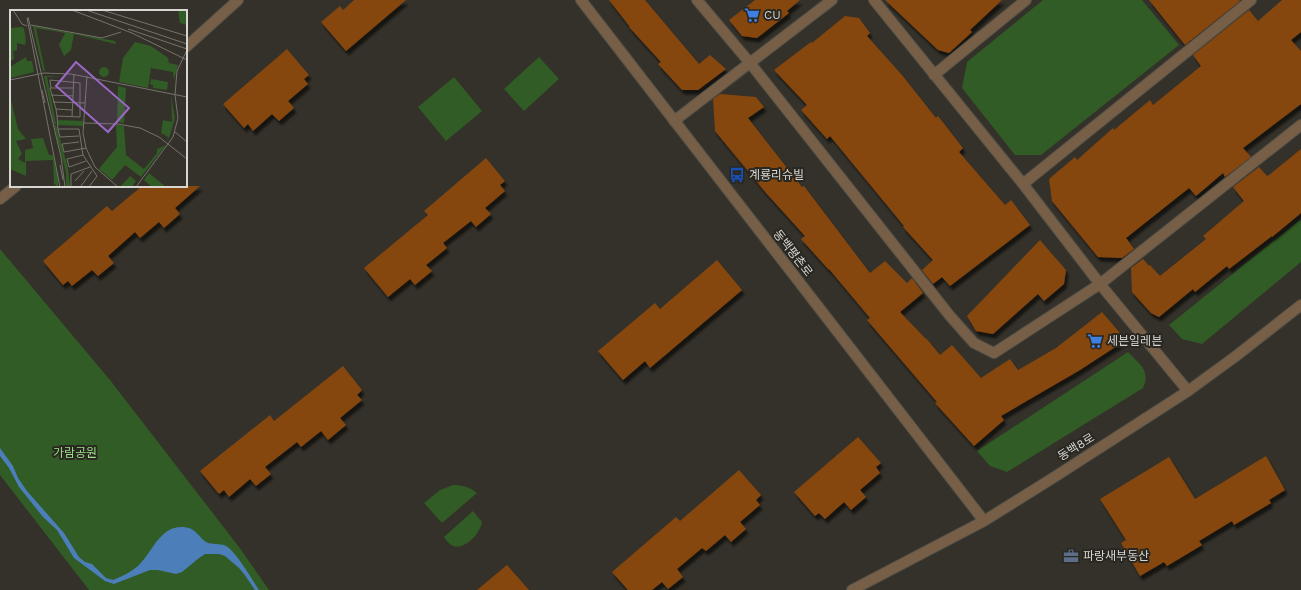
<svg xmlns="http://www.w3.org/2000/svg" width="1301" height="590" font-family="'Work Sans','Noto Sans KR',sans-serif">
<defs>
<filter id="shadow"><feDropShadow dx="2.5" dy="4.5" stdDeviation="1" flood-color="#0009"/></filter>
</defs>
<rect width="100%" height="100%" fill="#333129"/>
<!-- green -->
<path fill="#315c25" d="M1043 0H1142L1179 45 1041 155H1015L962 88 967 62Z
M539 57 559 79 524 111 504 89Z
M454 77 482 111 446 141 418 107Z
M1301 219V262L1202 344 1182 339 1169 325Z
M0 249 110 380 239 547 269 590H89L0 475Z
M1128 352C1139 364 1151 370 1143 388L1007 472 990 466 977 451Z
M453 485C462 485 470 487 477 493L442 523 424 503 440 490Z
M473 511 482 522C480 534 465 550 453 546 449 544 446 540 444 537Z"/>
<!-- water -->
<path fill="#4c7eb9" d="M0 448 13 466 18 478 27 491 64 533 79 557 85 562 92 564 106 578 113 580C123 576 131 572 139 565 153 551 160 526 183 527 184 527 189 528 189 528 196 530 200 538 206 542 212 545 220 543 226 546 235 550 253 581 259 590H255L244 574 239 568 225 556 219 554H205L199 558 182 572 176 574 158 570H150L114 584 105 581 74 558 57 530 43 517 19 487 9 468 0 456Z"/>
<!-- building -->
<path fill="#854611" filter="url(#shadow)" d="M354 0H406L346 51 321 22 340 6 343 10Z
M609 0H645L699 64 710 55 726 69 698 90H682L658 64 661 62 629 27H630Z
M755 0H800L787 11 789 13 757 38 742 36 729 20Z
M885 0H1002L970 30 972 32 949 53 938 50Z
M1149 0H1239L1240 1 1185 45Z
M1282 0H1301V32L1291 40 1301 51V104L1243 148 1251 157 1225 177 1223 173 1196 196 1189 188 1126 238 1134 249 1122 258 1098 257 1052 201 1049 179 1075 157 1077 160 1113 128 1114 130 1150 100 1153 105 1201 66 1193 55 1249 10 1258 21Z
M845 16 859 18 870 33 867 36 902 75 936 118 938 116 963 148 959 152 1005 205 1011 200 1030 225 950 286 942 277 933 284 922 270 933 260 903 227 904 226 830 136 827 139 801 110 807 105 774 70 811 42 812 43Z
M287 49 309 75 304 79 308 84 288 101 294 108 279 121 272 114 253 131 248 124 244 128 223 104Z
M720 94 756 97 764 107 748 118 802 187 804 186 870 273 885 261 907 283 912 278 923 293 900 312 926 339V338L940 355 952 345 981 378 1010 359 1018 370 1056 348 1102 312 1126 340 1080 370 1001 416 1004 420 974 446 935 403 937 402 867 320 870 318 829 269V270L801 239 805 236 766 193 715 131 713 99Z
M1301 149V213L1272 237V236L1229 269 1227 266 1195 292 1193 289 1159 317 1151 313 1132 292 1131 268 1143 259 1149 266 1150 265 1160 276 1206 239 1203 236 1244 201 1233 187 1259 167 1267 176 1269 175Z
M486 158 505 181 500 185 505 191 485 208 491 214 476 227 471 221 443 243 447 248 426 265 432 271 415 285 410 279 388 297 364 268 428 215 424 211Z
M142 186H200L175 208 180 214 164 228 159 222 140 238 135 232 108 256 114 263 98 276 92 270 72 286 68 281 63 285 43 261 107 206 112 211Z
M1040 240 1066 270 1064 284 1044 301 1038 294 993 334 976 331 967 316Z
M717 260 742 290 650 368 645 361 623 380 598 351 655 303 660 309Z
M343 366 362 390 357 395 362 400 340 418 346 425 328 440 321 431 301 447 297 442 265 467 271 474 256 486 250 479 229 497 224 490 219 494 200 471 270 415 274 421Z
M858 437 881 463 876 467 880 473 860 490 866 497 851 510 844 502 825 519 819 513 815 516 794 492Z
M1266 456 1285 490 1269 500 1271 503 1234 525 1232 521 1199 541 1202 545 1167 566 1164 562 1140 576 1121 543 1126 540 1100 499 1169 457 1195 499Z
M739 470 761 495 756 500 760 505 740 522 746 529 731 542 725 535 706 551 702 548 677 569 683 577 668 589 662 582 652 590H628L612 572 676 517 680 521Z
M507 565 529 590H477Z"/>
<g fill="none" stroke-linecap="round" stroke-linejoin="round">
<!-- minor casing -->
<g stroke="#514f47" stroke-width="12">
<path id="minor" d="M697 0 750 63 950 316 974 343 994 353 1100 284 1301 125
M874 0 1023 184 1100 284 1188 391
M934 75 1026 0
M674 121 832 0
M1023 184 1251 0"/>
</g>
<!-- tertiary casing -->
<g stroke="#514f47" stroke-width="12">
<path id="tertiary" d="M581 0 984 521
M186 47 238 0
M0 199 16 186
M852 590 984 521 1056 476 1188 391 1236 356 1301 305"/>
</g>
<!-- minor -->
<use href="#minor" stroke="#765f46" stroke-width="10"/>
<!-- tertiary -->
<use href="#tertiary" stroke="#765f46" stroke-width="10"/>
</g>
<!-- icons -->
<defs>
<g id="supermarket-bare" transform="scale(1.2)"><path d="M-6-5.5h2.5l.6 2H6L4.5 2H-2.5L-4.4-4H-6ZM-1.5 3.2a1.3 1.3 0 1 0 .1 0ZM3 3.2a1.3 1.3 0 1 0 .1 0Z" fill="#3f7fe0" stroke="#292720" stroke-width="2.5" paint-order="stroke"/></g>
<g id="bus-bare" transform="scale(1.2)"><path d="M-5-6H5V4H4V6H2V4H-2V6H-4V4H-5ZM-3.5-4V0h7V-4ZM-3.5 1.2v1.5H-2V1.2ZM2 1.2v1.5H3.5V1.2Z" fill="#1a4fb4" stroke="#292720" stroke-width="2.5" paint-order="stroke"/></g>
<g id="office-bare" transform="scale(1.2)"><path d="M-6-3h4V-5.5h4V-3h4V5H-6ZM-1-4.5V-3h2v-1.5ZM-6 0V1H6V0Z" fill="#5c6f8a" stroke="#292720" stroke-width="2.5" paint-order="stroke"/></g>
</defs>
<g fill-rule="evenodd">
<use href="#supermarket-bare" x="752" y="15"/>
<use href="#bus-bare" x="737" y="175"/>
<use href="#supermarket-bare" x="1095" y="341"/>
<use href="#office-bare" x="1071" y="556"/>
</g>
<g text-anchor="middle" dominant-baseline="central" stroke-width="4" stroke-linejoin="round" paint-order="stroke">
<!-- poi labels -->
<g font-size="12" fill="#d7d6d1" stroke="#292720" text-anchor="start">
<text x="764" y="15">CU</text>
<text x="749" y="175">계룡리슈빌</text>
<text x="1107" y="341">세븐일레븐</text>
<text x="1083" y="556">파랑새부동산</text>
</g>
<!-- street labels -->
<g font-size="12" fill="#d7d6d1" stroke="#292720">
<text transform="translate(793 253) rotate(52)">동백평촌로</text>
<text transform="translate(1076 447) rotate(-32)">동백8로</text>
</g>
<!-- park labels -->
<g font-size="12" fill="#9adf88" stroke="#292720">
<text x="75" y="453">가람공원</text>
</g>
</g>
<!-- overview -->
<g transform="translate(10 10)">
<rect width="177" height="177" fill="#333129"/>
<path d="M168 0H177V15L170 13ZM23 16 105 31 106 34 64 24 61 40 54 46 49 35 55 23 26 18 35 61H33ZM11 17 14 18 16 31 15 35 7 33V40L3 41 4 49 0 51V18ZM125 32 141 36 158 48 159 53 168 55 164 70 163 62 141 58 138 78 109 72 113 48ZM16 47 17 51H22L24 62 0 68V57ZM89 62a5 5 0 1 1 10 0a5 5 0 1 1-10 0ZM34 66H52L37 67 46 114H44ZM141 69 158 72 157 80 143 78V75L140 74ZM108 76 116 78 114 113 107 112ZM0 86 8 119 16 129 6 131 12 144 8 149 15 153V140L23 138 21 129 33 128 39 145H43L48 167V177L44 174 43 150 16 151V166L0 159ZM161 86 165 108 160 125 157 131 158 127 151 123 153 110 162 112ZM47 110 73 111V116L48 115ZM44 115H46L58 158 60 177H56V163ZM106 115 114 116 116 145 134 159 147 143V139L156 135 131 167 115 155 102 170 89 159 107 137ZM139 163 156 177H142L134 170ZM120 166 126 171 122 177 111 176Z" fill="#315c25"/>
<path fill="none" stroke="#75736c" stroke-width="1" d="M3 0 12 14 17 16M62 0 122 23 177 50M76 0 177 34M92 0 177 26M18 7 51 147 55 177M17 8 50 177M21 15 92 28 111 22M118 19 177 39M77 66 73 123 76 138 85 157 108 177M0 70 34 63 61 64 177 87M41 78 40 70 70 73V107L47 106 46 99 62 100M32 80 35 93M41 85 63 86M43 92 75 93M46 99 40 78H63M47 106 48 119M62 107 64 64M74 113 108 114 130 118 149 127 177 149M165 122 177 132M69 126 50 127 48 119H69L73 145 87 166 79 177M69 132 52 134 54 142 76 138M73 145 57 149 59 157 76 151M50 155 53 170M65 171 74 161M71 176 82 161M61 177V164L80 157M126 177 163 127 168 108 165 85 167 61 177 40"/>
<path fill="#9b68c5" fill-opacity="0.15" stroke="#9b68c5" stroke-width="2" d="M66 52 119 98 98 122 46 76Z"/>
<rect width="177" height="177" fill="none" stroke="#d7d6d1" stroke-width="2"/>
</g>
</svg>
